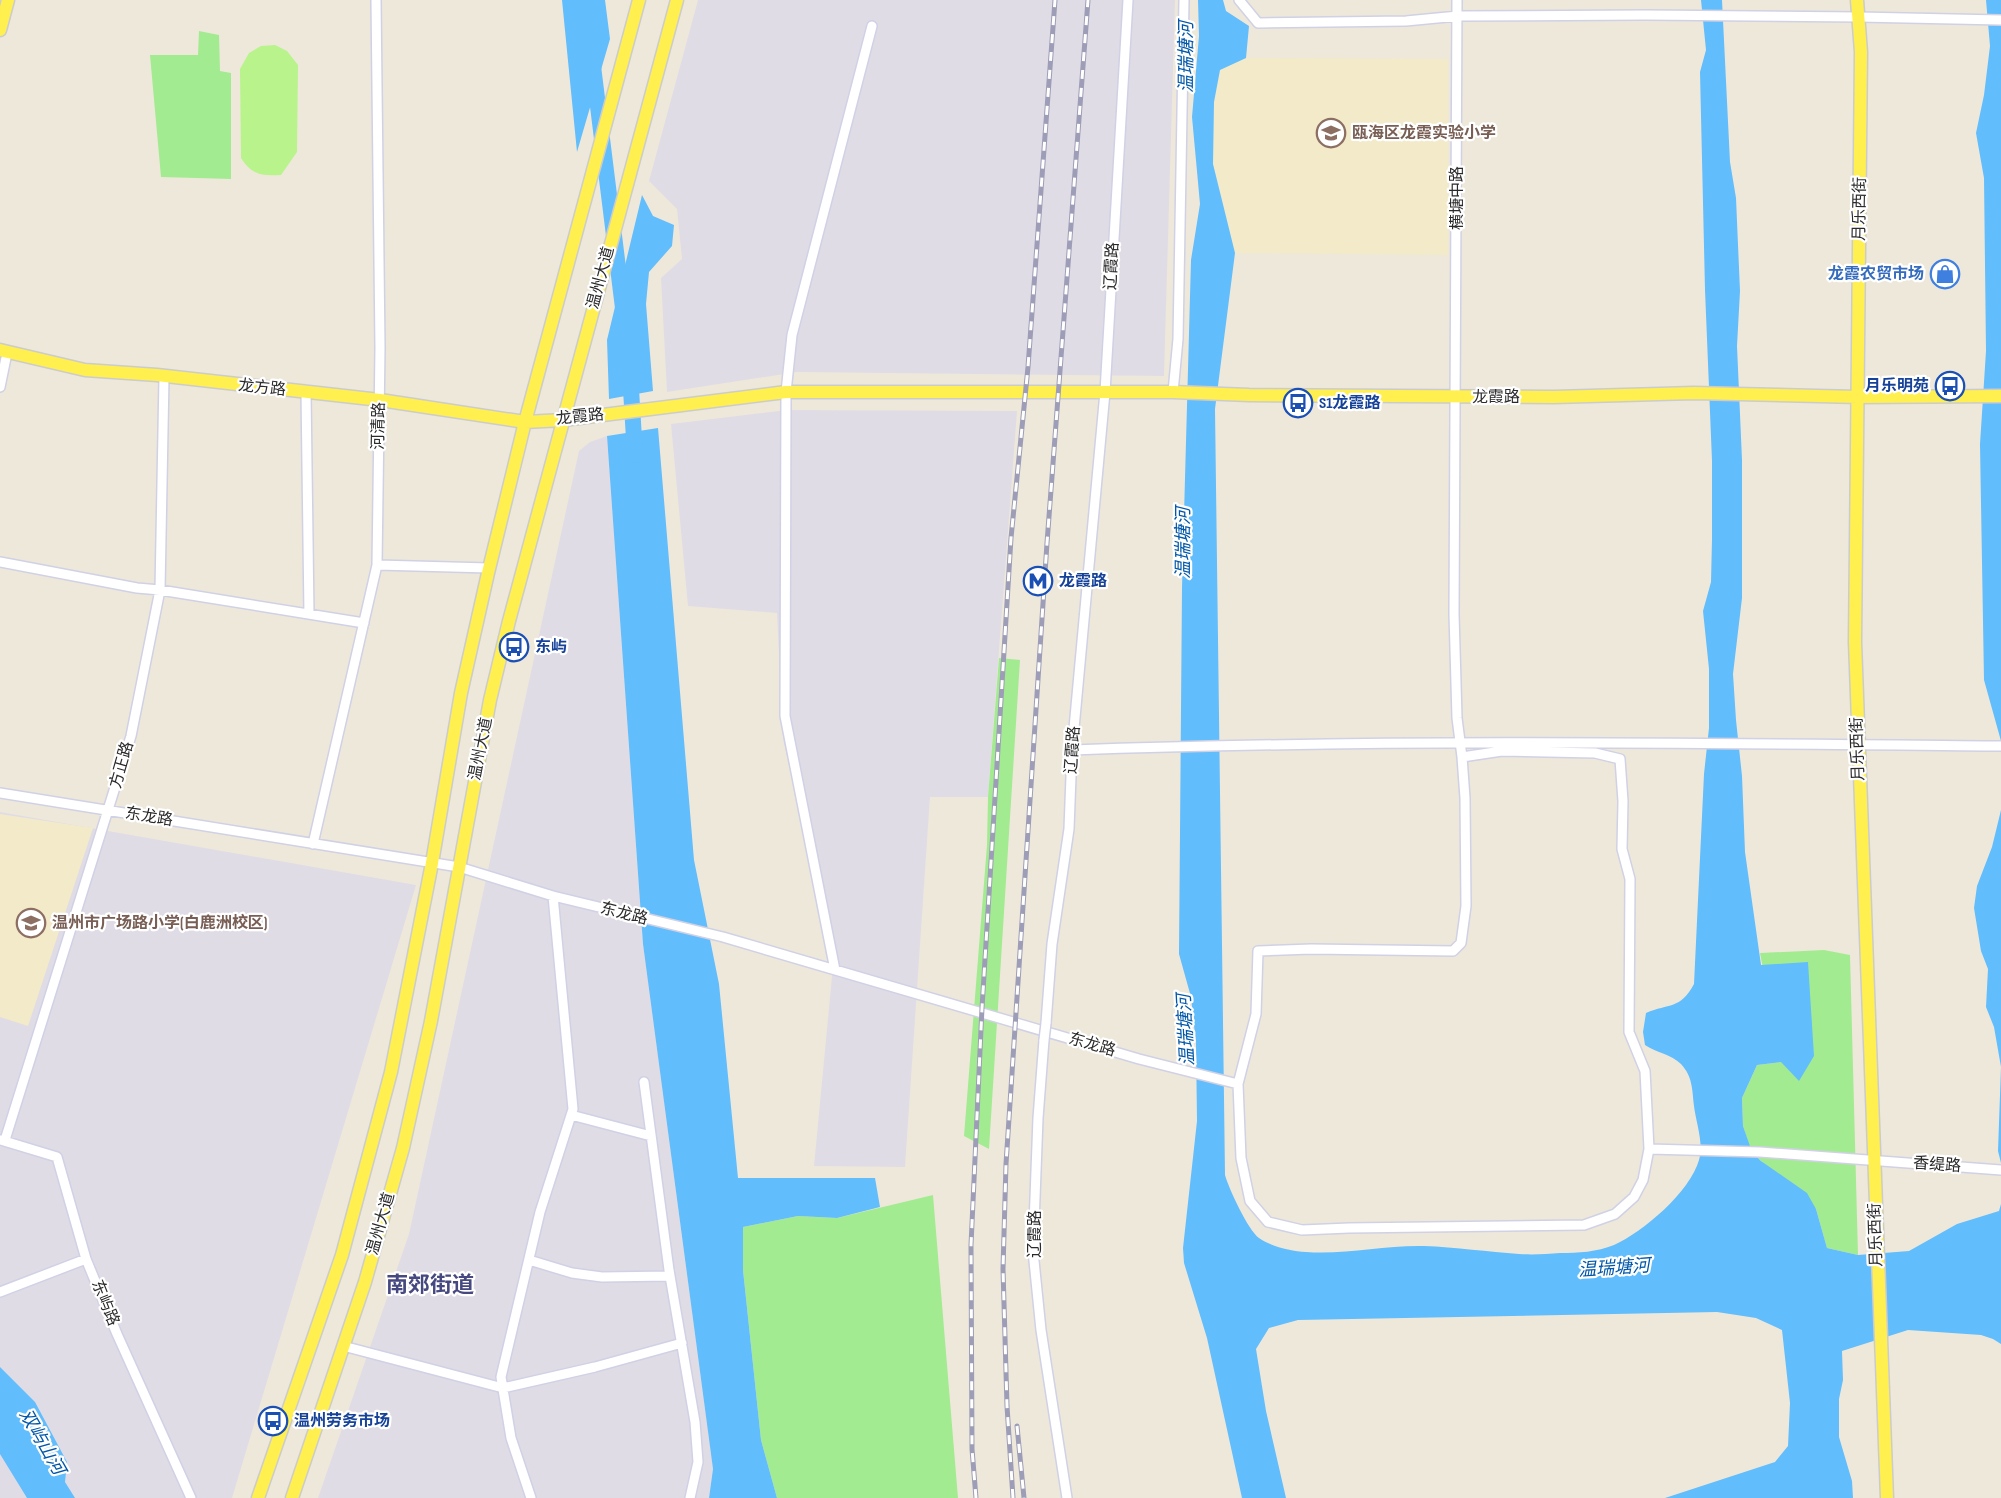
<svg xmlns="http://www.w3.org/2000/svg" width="2001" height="1498" font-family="'Sofia Sans Condensed','Noto Sans SC',sans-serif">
<rect width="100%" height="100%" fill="#eee8db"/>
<!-- industrial -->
<path fill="#e0dce6" d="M698 0H1175L1164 376 797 372 667 392 661 278 682 259 677 209 649 181Z
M787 410 1017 411 988 797H930L905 1167 814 1166 833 966 783 738 777 613 688 606 671 424Z
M607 436 643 944 713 1469 709 1498H318L409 1234 579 451 590 442Z
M0 812 416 885 232 1498H0Z"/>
<!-- education -->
<path fill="#f2eac8" d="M1246 58 1448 59V255L1235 253 1213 164 1214 102 1220 70Z
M0 814 93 828 28 1026 0 1017Z"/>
<!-- green -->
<path fill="#a3eb91" d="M199 31 219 35 220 71 231 73V179L161 177 150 55H198Z
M999 658 1020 660 989 1149 964 1136 987 845 988 797Z
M1824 950 1850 955 1858 1255 1827 1248 1816 1209 1751 1152 1743 1126 1742 1098 1757 1065 1781 1062 1760 953Z
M933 1195 958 1498H777L761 1440 743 1270V1227L798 1216 837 1218Z"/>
<!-- pitch -->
<path fill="#b8f38c" d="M275 45 287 51 298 65 297 152 281 175C261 176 252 175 241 158L240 69 249 53 261 46Z"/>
<!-- water -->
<path fill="#62bdfc" d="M562 0H605L610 39 577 152Z
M1198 0H1223L1226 11 1249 26 1246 58 1220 70 1214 102 1213 164 1235 253 1215 409 1225 1175C1229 1189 1248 1230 1259 1238 1272 1247 1291 1251 1306 1252 1345 1255 1385 1245 1424 1246 1456 1247 1488 1252 1519 1254 1533 1255 1547 1254 1560 1253 1578 1253 1597 1252 1614 1245 1643 1232 1690 1192 1699 1160 1704 1143 1696 1123 1694 1106 1692 1090 1693 1077 1681 1064 1671 1054 1657 1053 1645 1045L1643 1032 1646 1013C1669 1003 1680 1010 1694 984L1704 774 1709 728V669L1703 611 1711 582 1712 539V461L1705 290 1700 72 1706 50 1701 0H1722L1730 162 1736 198 1740 291 1737 346 1742 460V598L1733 674 1736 720 1742 776 1745 852 1761 965 1808 962 1814 1056 1799 1081 1781 1062 1757 1065 1742 1098 1743 1126 1752 1152 1761 1161 1807 1193 1816 1209 1827 1248 1858 1255 1909 1251 1957 1224 1999 1211 2001 1204V1344L1993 1339 1981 1335 1908 1330 1842 1351 1843 1380 1839 1399V1437L1852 1481 1853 1498H1665L1775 1462 1788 1446 1790 1403 1782 1330 1756 1318 1717 1312 1298 1320 1269 1328 1256 1349 1266 1411 1286 1498H1242L1207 1338 1184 1263 1183 1248 1197 1121 1196 1044 1191 997 1179 954 1182 588 1191 260 1200 204 1192 117 1199 36Z
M1986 0H2001V741L1984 680 1980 444 1986 351 1984 178 1976 133 1984 95 1990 46Z
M642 195 653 216 674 225 672 246 649 272 646 304 653 391 609 399 607 340Z
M658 428 694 860 719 984 738 1178H875L880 1207 837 1218 798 1216 743 1227V1270L761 1440 777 1498H709L713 1469 643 944 607 436Z
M2001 810V1163L1998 1151 2001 1067 1994 1027 1986 1007 1988 969 1981 951 1974 908 1977 886 1992 847Z
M0 1367 35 1402 67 1462 65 1482 75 1498H27L0 1454Z"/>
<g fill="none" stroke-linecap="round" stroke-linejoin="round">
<!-- river -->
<path stroke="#62bdfc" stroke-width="16" d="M593 66 623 308
M630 373 635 455"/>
<!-- minor casing -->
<g stroke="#d0d1e5" stroke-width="12">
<path id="minor" d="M1239 0 1258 23 1406 21 1458 16 1646 15 1859 17 2001 20
M1457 0 1454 614 1457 718 1462 757
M0 387 7 353
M306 392 309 614
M1173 392 1178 339 1184 0
M0 562 137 588 160 590 364 623
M377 565 489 568
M1072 750C1382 739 1691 743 2001 746
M1502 751 1595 753 1620 759 1623 801 1622 849 1630 879 1629 1032 1645 1071 1649 1149 1643 1180 1634 1197 1615 1214 1584 1225 1349 1228 1302 1230 1268 1222 1250 1201 1241 1158 1238 1084 1256 1014 1258 951 1311 949 1453 951 1461 943 1466 906 1465 798 1462 757Z
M0 793 459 867 553 896 723 937 1139 1059 1238 1084
M313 844 377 565 380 348 376 0
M835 970 785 716 786 392 792 335 872 26
M1046 1023 1052 944 1069 829 1072 750 1105 392 1128 0
M1044 1040 1038 1118 1033 1251 1041 1330 1067 1498
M644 1082 669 1270 695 1422 698 1462 690 1498
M571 1115 651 1136
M1 1140 57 1157 86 1259 117 1334 191 1498
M5 1140 131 736 160 590 164 377
M1649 1149 1760 1152 2001 1170
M529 1260 572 1273 602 1277 670 1276
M0 1292 86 1259
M343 1346 503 1388 595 1367 682 1343
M531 1498 511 1438 501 1377 540 1212 573 1109 553 896"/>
</g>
<!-- major casing -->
<g stroke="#ccc" stroke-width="15">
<path id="major" d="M1857 0 1861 52 1855 642 1887 1498
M0 30 8 0
M0 350 85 370 157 375 380 400 525 422 563 420 786 392H1173L1249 395 1554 397 1694 393 1858 397 2001 396
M258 1498 342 1255 391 1072 432 863 461 693 488 573 525 422 639 0
M292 1498 365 1282 403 1148 431 1021 490 700 509 621 677 0"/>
</g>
<!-- minor -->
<use href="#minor" stroke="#fff" stroke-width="9"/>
<!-- major -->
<use href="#major" stroke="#ffef4f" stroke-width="12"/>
<!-- rail casing -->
<g stroke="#9d9db7" stroke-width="5">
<path id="rail" d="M1017 1426 1024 1498
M976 1498 972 1449 971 1245 982 1008 1011 538 1028 367 1055 0
M1013 1498 1007 1406 1003 1269 1006 1164 1047 543 1088 0"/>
</g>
<!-- rail -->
<use href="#rail" stroke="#fff" stroke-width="3" stroke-dasharray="9" stroke-linecap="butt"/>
<!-- minor-bridge casing -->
<g stroke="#d0d1e5" stroke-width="12" stroke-linecap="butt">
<path id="minor-bridge" d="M1044 1040 1046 1023"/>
</g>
<!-- minor-bridge -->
<use href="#minor-bridge" stroke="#fff" stroke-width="9"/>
</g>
<!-- icons -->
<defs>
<g id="school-ring" transform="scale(1.5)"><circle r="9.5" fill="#fff" stroke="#8d6e63" stroke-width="1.5"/><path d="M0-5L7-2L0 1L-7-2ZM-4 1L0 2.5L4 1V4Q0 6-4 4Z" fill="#8d6e63"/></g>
<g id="shop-ring" transform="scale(1.5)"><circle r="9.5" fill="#fff" stroke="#3f7fe0" stroke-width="1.5"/><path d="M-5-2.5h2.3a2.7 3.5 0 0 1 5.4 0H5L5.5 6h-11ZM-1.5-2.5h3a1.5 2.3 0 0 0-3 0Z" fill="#3f7fe0"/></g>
<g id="bus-ring" transform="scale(1.5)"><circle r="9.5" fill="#fff" stroke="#1a4fb4" stroke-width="1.5"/><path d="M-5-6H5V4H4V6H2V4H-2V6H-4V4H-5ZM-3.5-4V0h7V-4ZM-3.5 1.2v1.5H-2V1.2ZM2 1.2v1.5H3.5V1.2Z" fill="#1a4fb4"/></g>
<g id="metro-ring" transform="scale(1.5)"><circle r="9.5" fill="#fff" stroke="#1a4fb4" stroke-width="1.5"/><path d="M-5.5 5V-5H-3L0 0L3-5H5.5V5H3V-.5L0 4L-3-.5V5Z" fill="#1a4fb4"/></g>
</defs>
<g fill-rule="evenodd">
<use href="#school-ring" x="1331" y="133"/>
<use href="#shop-ring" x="1945" y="274"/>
<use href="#bus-ring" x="1950" y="386"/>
<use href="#bus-ring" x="1298" y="403"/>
<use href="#metro-ring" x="1038" y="581"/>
<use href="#bus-ring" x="514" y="647"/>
<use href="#school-ring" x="31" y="923"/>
<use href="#bus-ring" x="273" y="1421"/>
</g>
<g text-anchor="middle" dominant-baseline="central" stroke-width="4.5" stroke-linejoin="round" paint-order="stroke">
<!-- education labels -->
<g font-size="16" font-weight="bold" fill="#785e54" stroke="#fff" text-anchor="start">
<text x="1352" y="133">瓯海区龙霞实验小学</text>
<text x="52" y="923">温州市广场路小学(白鹿洲校区)</text>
</g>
<!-- street labels -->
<g font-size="16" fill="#2a2a2a" stroke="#fff">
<text transform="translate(1457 198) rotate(-90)">横塘中路</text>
<text transform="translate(1860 209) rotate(-89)">月乐西街</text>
<text transform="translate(1112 266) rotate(-87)">辽霞路</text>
<text transform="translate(601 278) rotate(-75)">温州大道</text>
<text transform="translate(262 388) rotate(6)">龙方路</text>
<text x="1496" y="397">龙霞路</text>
<text transform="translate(580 417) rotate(-6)">龙霞路</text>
<text transform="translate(379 426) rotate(-89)">河清路</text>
<text transform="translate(481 749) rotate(-79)">温州大道</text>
<text transform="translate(1858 749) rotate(-92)">月乐西街</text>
<text transform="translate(1073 750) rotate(-86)">辽霞路</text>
<text transform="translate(122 765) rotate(-74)">方正路</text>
<text transform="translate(149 817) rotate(9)">东龙路</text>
<text transform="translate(624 914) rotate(14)">东龙路</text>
<text transform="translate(1092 1045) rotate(16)">东龙路</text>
<text transform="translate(1937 1165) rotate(4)">香缇路</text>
<text transform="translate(381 1224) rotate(-74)">温州大道</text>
<text transform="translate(1035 1234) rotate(-90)">辽霞路</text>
<text transform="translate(1876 1235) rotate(-92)">月乐西街</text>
<text transform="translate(105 1303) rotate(68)">东屿路</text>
</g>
<!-- shop labels -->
<g font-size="16" font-weight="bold" fill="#366cbe" stroke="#fff" text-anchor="end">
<text x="1924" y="274">龙霞农贸市场</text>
</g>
<!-- transit labels -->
<g font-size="16" font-weight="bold" fill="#164399" stroke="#fff" text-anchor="start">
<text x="1929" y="386" text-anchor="end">月乐明苑</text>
<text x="1319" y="403">S1龙霞路</text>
<text x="1059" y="581">龙霞路</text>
<text x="535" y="647">东屿</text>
<text x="294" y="1421">温州劳务市场</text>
</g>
<!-- water labels -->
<g font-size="18" font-style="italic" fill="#0057a9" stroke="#fff">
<text transform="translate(1186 57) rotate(-90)">温瑞塘河</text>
<text transform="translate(1183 543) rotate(-90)">温瑞塘河</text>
<text transform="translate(1186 1030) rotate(-93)">温瑞塘河</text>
<text transform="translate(1614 1268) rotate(-4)">温瑞塘河</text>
<text transform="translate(42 1442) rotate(60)">双屿山河</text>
</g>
<!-- district labels -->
<g font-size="22" font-weight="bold" fill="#464880" stroke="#fff">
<text x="430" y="1285">南郊街道</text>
</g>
</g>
</svg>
